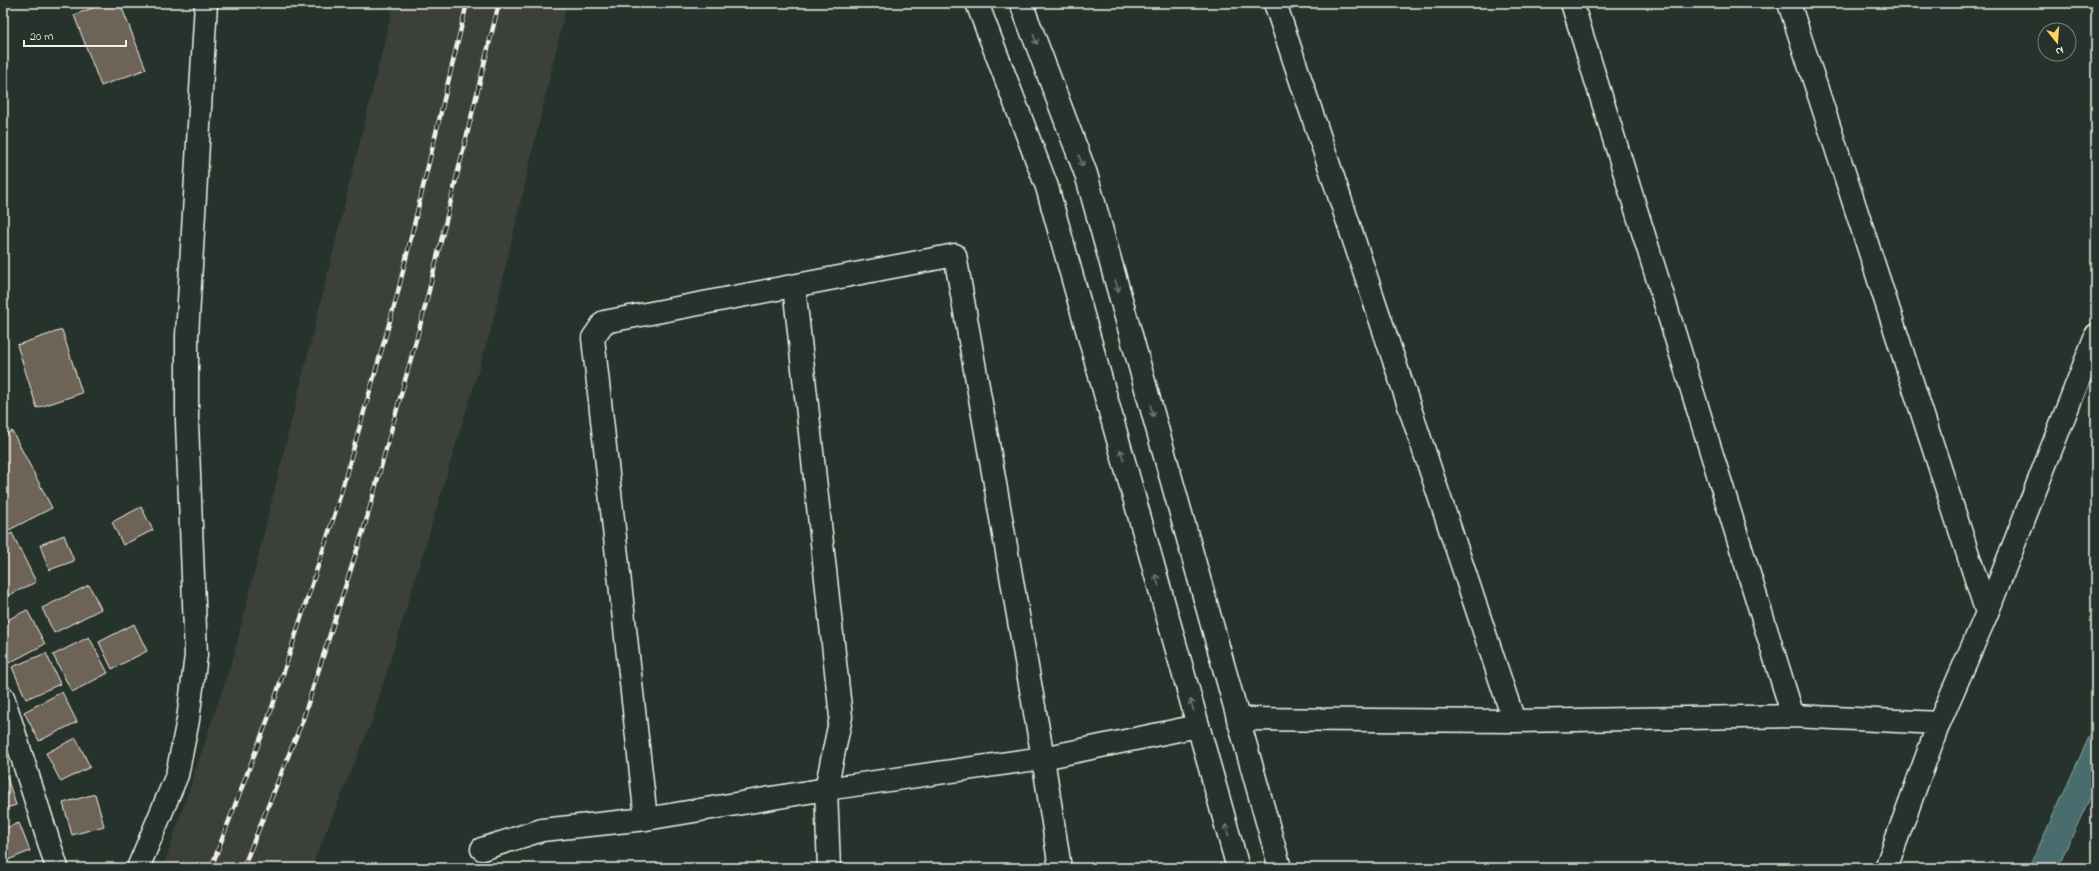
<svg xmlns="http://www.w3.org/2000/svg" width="2099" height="871" font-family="'Indie Flower',sans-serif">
<rect width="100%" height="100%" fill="#26332d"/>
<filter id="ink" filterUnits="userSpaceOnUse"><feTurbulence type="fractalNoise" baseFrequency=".025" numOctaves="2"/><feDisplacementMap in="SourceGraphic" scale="8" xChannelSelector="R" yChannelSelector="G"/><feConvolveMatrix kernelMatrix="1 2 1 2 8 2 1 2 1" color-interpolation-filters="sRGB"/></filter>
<g filter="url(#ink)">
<!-- built -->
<path fill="#3b413a" d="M394 3H567L491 329 372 721 311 868H163L234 655Z"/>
<!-- water -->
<path fill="#496d6e" stroke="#8da29f" d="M2096 722V785L2057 868H2029Z"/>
<!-- building -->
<path fill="#6d6357" stroke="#f4f1e8" d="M105 3H120L146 69 101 86 74 15Z
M62 330 82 393 37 408 17 345Z
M12 431 52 508 3 533V436Z
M141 507 153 530 123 545 112 522Z
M12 533 36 582 3 598V538Z
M64 535 74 561 49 570 40 545Z
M89 585 101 609 54 633 42 608Z
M27 610 45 644 7 664 3 656V622Z
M134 624 147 651 112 669 99 642Z
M89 637 108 673 72 692 53 655Z
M46 653 60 684 26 699 12 667Z
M62 692 77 722 39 741 24 712Z
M76 738 90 767 61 782 46 753Z
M3 765 16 805 3 809Z
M95 794 104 826 72 835 63 803Z
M19 823 30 851 3 862V829Z"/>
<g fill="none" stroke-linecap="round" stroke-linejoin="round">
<!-- street casing -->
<g stroke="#f4f1e8" stroke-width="25">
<path id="street" d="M1275 3 1514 721
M1572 3 1793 716
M1789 3 1987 613
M794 286 841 717 826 789 829 868
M3 697 57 868
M1238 719 1514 721 1793 716 1939 723
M646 819 593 338 604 322 955 255 1043 758 1060 868
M482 849 542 830 646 819 826 789 1043 758 1198 726
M138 868 177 775 188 720 196 655 187 422V336L206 3
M1886 868 1939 723 1987 613 2096 335"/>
</g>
<!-- secondary casing -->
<g stroke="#f4f1e8" stroke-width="25">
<path id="secondary" d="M977 3 1047 187 1238 868
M1021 3 1086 174 1280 868"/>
</g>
<!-- street -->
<use href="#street" stroke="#26332d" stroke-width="22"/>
<!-- secondary -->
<use href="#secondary" stroke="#26332d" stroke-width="22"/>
<!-- rail casing -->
<g stroke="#f4f1e8" stroke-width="4.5">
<path id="rail" d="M211 868 271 711 336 510 397 296 467 3
M243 868 302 722 365 525 423 315 499 3"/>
</g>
<!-- rail -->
<use href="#rail" stroke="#26332d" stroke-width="3" stroke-dasharray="9" stroke-linecap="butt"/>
</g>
<!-- one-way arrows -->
<defs><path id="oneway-shaft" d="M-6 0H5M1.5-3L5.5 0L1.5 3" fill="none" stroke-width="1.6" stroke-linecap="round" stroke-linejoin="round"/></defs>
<g stroke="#6e766e">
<use href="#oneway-shaft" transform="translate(1035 39) rotate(69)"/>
<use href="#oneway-shaft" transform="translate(1081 161) rotate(69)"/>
<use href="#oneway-shaft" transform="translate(1117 286) rotate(74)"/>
<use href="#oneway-shaft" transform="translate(1152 411) rotate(74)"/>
<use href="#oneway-shaft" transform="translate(1122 455) rotate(-106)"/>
<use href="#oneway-shaft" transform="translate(1157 580) rotate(-106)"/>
<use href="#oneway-shaft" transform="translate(1192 705) rotate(-106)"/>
<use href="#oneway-shaft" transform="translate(1227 830) rotate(-106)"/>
</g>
</g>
<!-- margin -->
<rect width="2099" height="871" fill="none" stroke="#26332d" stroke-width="16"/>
<rect x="8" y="8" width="2083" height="855" fill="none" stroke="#f4f1e8" stroke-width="1.5" filter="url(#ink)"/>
<!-- north arrow -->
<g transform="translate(2057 42) rotate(163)"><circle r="19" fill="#26332d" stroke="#787f78"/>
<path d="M0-3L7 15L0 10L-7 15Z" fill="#ffd166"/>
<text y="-6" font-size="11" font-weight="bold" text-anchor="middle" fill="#f4f1e8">N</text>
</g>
<!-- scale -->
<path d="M24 40v6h102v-6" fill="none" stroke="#f4f1e8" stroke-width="2"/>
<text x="30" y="40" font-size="12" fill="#f4f1e8" stroke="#26332d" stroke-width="3" paint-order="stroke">20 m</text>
</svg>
